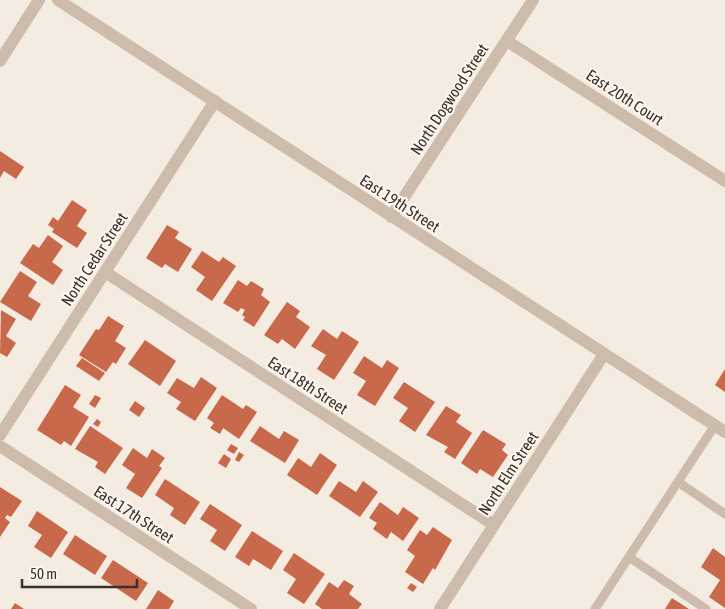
<svg xmlns="http://www.w3.org/2000/svg" width="725" height="609" font-family="'Asap Condensed',sans-serif">
<rect width="100%" height="100%" fill="#f4ebe1"/>
<!-- building -->
<path fill="#c8694b" d="M0 151 24 167 16 179 4 171 0 178Z
M72 200 87 210 77 226 87 233 77 248 52 232 54 229 48 225 53 217 58 221Z
M167 225 179 232 175 238 192 249 178 272 165 264 162 268 146 258Z
M48 235 63 246 52 262 63 270 53 285 20 263 33 244 39 248Z
M202 251 219 262 223 257 236 266 212 301 196 290 205 277 191 267Z
M20 271 37 282 28 296 41 304 31 321 0 302Z
M238 280 247 286 251 281 264 289 261 295 270 302 254 327 243 320 245 317 242 315 245 310 241 308 238 312 223 303Z
M287 302 300 311 296 317 310 327 295 349 282 339 278 344 264 335Z
M1 310 16 319 6 336 16 343 7 357 0 353Z
M108 316 124 326 115 341 126 348 116 364 113 362 106 372 79 355 96 329 99 330Z
M323 329 337 339 342 331 359 342 334 380 317 369 326 355 311 346Z
M145 340 176 361 160 386 128 364Z
M364 356 382 368 387 360 399 368 375 406 357 395 366 381 353 373Z
M82 358 105 373 99 381 76 366Z
M725 369V392L715 385Z
M201 377 217 388 195 421 176 409 181 402 167 393 177 378 194 388Z
M404 382 435 402 415 432 399 421 408 408 393 398Z
M65 385 81 395 73 407 89 417 71 446 64 441 61 445 37 430Z
M95 395 101 398 95 408 89 404Z
M222 395 243 409 246 405 257 412 239 439 223 428 220 434 210 428 214 423 207 418Z
M135 401 145 408 139 417 129 410Z
M446 406 461 415 456 422 472 433 455 459 444 452 448 447 426 435Z
M97 419 101 422 98 427 93 424Z
M90 426 123 448 105 474 95 467 98 462 75 449Z
M260 426 279 439 284 431 299 440 285 463 250 441Z
M483 430 506 444 502 450 508 455 493 477 480 469 477 474 461 463Z
M231 444 238 448 234 454 227 450Z
M133 448 147 458 152 449 165 458 159 466 162 468 142 498 126 488 135 474 122 465Z
M239 452 244 455 239 462 235 460Z
M320 453 337 465 317 495 287 475 298 458 311 467Z
M224 454 231 459 226 468 218 463Z
M165 479 200 502 185 525 170 515 174 508 155 495Z
M339 481 356 492 363 481 378 492 360 517 329 496Z
M0 487 22 501 11 517 7 515 5 518 10 522 0 537Z
M380 502 398 515 403 507 419 518 403 541 391 532 387 539 373 529 377 523 369 518Z
M210 504 242 525 225 551 210 541 217 530 200 519Z
M37 511 68 532 51 558 34 547 42 535 28 526Z
M433 527 452 540 435 570 433 568 423 584 405 572 415 556 407 550 420 530 427 535Z
M252 531 283 551 271 570 253 559 249 566 235 557Z
M75 535 107 556 95 575 63 554Z
M713 548 725 557V608L709 597 720 580 701 567Z
M294 553 325 574 304 604 287 593 296 579 283 570Z
M113 560 148 583 136 601 101 578Z
M344 580 354 586 349 594 362 604 358 609H322L315 604 329 582 338 588Z
M411 583 417 587 413 592 407 588Z
M158 590 174 601 169 609H146Z
M672 598 689 609H665Z
M15 603 24 609H11Z"/>
<g fill="none" stroke-linecap="round" stroke-linejoin="round">
<!-- service -->
<path stroke="#cdbbac" stroke-width="9" d="M678 482 725 514
M629 557 706 609
M595 609 715 425"/>
<!-- minor -->
<path stroke="#cdbbac" stroke-width="12" d="M58 0 725 432
M507 41 725 181
M0 61 39 0
M391 217 533 0
M105 272 494 525
M0 435 215 101
M0 446 251 609
M440 609 604 354"/>
</g>
<g text-anchor="middle" dominant-baseline="central" stroke-width="4.5" stroke-linejoin="round" paint-order="stroke">
<!-- street labels -->
<g font-size="16" fill="#3b302b" stroke="#fbf5ee">
<text transform="translate(625 97) rotate(33)">East 20th Court</text>
<text transform="translate(449 99) rotate(-57)">North Dogwood Street</text>
<text transform="translate(400 203) rotate(33)">East 19th Street</text>
<text transform="translate(94 259) rotate(-57)">North Cedar Street</text>
<text transform="translate(308 385) rotate(33)">East 18th Street</text>
<text transform="translate(508 473) rotate(-57)">North Elm Street</text>
<text transform="translate(134 514) rotate(33)">East 17th Street</text>
</g>
</g>
<!-- scale -->
<path d="M22 579v8h115v-8" fill="none" stroke="#3b302b" stroke-width="2.5"/>
<text x="30" y="579" font-size="15" fill="#3b302b" stroke="#fbf5ee" stroke-width="4" paint-order="stroke">50 m</text>
</svg>
